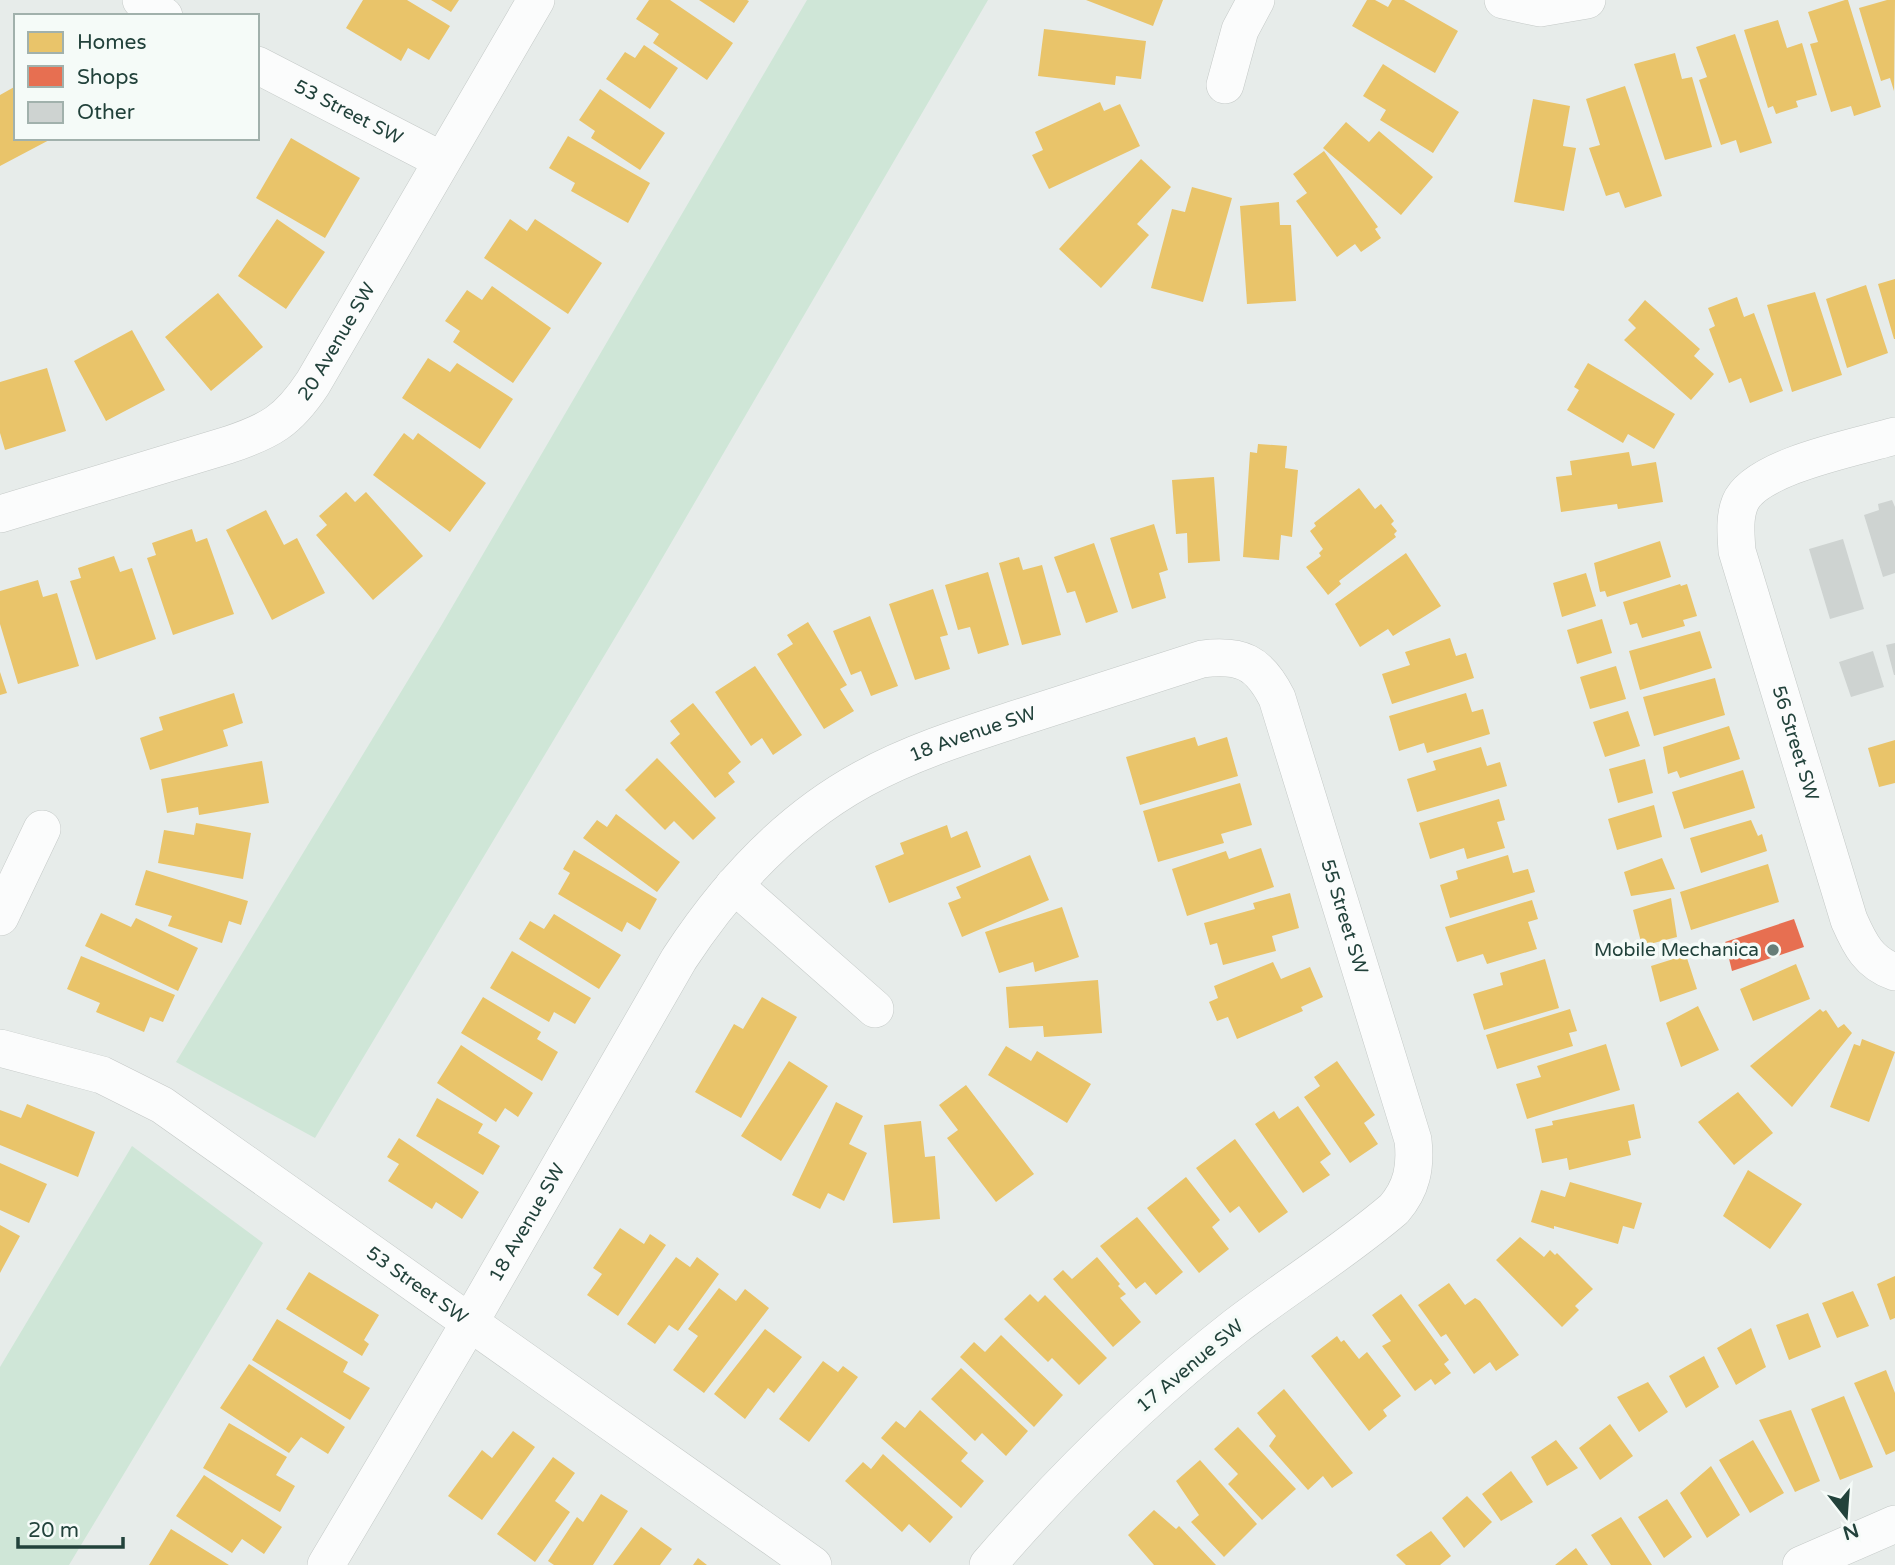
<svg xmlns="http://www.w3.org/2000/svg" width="1895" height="1565" font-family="'Varela Round',sans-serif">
<rect width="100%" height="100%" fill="#e7ecea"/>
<!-- green -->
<path fill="#cfe6d7" d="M807 0H988L646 586 315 1138 176 1062 441 626Z
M132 1146 263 1243 69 1565H0V1367Z"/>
<!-- homes -->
<path fill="#e9c46a" d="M363 0H407L450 26 429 60 408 48 401 61 346 28Z
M431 0H459L451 12Z
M649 0H670L733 43 707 80 653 43 659 34 636 19Z
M699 0H747L749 1 734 23Z
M1086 0H1163L1153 26Z
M1367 0H1375L1388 7 1392 0H1404L1458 31 1435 73 1352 26Z
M1845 0H1848L1881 107 1854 116 1851 106 1831 112 1810 44 1818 42 1808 12Z
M1887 0H1895L1894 91 1890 78 1881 81 1859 8Z
M1778 20 1787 48 1802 43 1817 95 1796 101 1798 107 1776 114 1773 106 1768 108 1744 30Z
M1044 29 1146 41 1141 79 1116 76 1115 85 1038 76Z
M1735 34 1772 143 1740 153 1736 140 1721 145 1699 80 1707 77 1696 47Z
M644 45 678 68 650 109 606 79 625 52 635 58Z
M1675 53 1682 79 1692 77 1712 147 1665 160 1634 64Z
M1383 64 1459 112 1433 153 1380 120 1386 110 1363 96Z
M16 86V138H53L0 166V95Z
M1625 86 1662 196 1625 208 1619 192 1606 196 1589 148 1600 145 1586 99Z
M600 89 665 133 640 170 591 138 595 131 579 120Z
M1533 99 1570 106 1563 146 1576 148 1564 211 1514 202Z
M1100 102 1104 111 1120 104 1140 146 1049 189 1032 155 1043 150 1035 132Z
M1346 122 1369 142 1379 131 1433 177 1401 215 1323 148Z
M568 136 650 183 628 223 571 191 575 183 549 168Z
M291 138 360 178 325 238 256 198Z
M1324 151 1378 227 1375 229 1381 238 1361 252 1355 244 1337 257 1296 201 1307 193 1293 174Z
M1141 159 1171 187 1137 224 1149 235 1101 288 1059 249Z
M1192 187 1232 198 1203 302 1151 288 1172 209 1185 212Z
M1279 202 1280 225H1291L1296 301 1247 304 1240 206Z
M277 219 325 252 286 309 238 276Z
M510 219 527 231 535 219 602 263 568 314 484 258Z
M1895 279V339H1894L1878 284Z
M1866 285 1888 353 1847 368 1826 299Z
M492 286 551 328 513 383 453 342 460 331 445 321 467 290 482 300Z
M1815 292 1842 375 1792 392 1767 305Z
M218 293 263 347 211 391 165 337Z
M1737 297 1744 317 1754 313 1783 391 1750 403 1741 378 1729 383 1709 329 1715 326 1708 308Z
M1645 300 1700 349 1694 356 1714 374 1691 400 1624 340 1636 328 1628 320Z
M132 330 165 390 106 421 74 361Z
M428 358 450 372 457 363 513 399 480 449 402 398Z
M1588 363 1675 414 1654 449 1628 434 1623 443 1567 410 1579 390 1574 387Z
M47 368 66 431 5 450 0 433V382Z
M404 433 413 440 418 433 486 483 450 532 373 475Z
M1258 444 1287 446 1285 468 1298 470 1292 537 1281 535 1279 560 1243 557 1250 452 1257 453Z
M1629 452 1632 466 1656 462 1663 502 1618 509 1617 504 1561 512 1556 477 1572 475 1570 461Z
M1214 477 1220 561 1188 563 1187 533 1176 534 1172 480Z
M1359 488 1375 509 1381 504 1394 521 1391 524 1397 531 1394 534 1396 537 1339 581 1341 584 1328 595 1306 567 1321 556 1319 553 1323 549 1310 531 1316 526 1314 523Z
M346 492 355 502 366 492 423 556 373 600 316 535 327 525 319 516Z
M266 510 284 545 297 538 325 593 272 620 226 530Z
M1154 524 1168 570 1159 573 1166 598 1132 609 1110 538Z
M192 529 196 542 207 538 234 614 173 635 147 558 156 555 152 543Z
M1660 541 1671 577 1607 597 1605 591 1600 592 1594 563Z
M1094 543 1118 612 1086 623 1075 591 1067 593 1054 557Z
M1406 553 1441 606 1393 636 1388 629 1360 647 1335 604Z
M114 556 120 572 132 568 156 639 96 660 70 581 81 578 78 568Z
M1019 557 1023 570 1042 565 1061 635 1022 645 999 563Z
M988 572 1009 645 978 654 970 627 958 630 945 585Z
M1586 573 1596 606 1562 617 1553 583Z
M38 580 43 597 57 593 79 666 18 684 0 624V591Z
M1680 584 1681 586 1687 584 1697 616 1683 620 1685 626 1642 638 1637 623 1630 625 1623 602Z
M933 589 948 635 940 637 950 669 915 680 889 604Z
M870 616 898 686 871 696 861 671 851 675 833 631Z
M1602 619 1612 653 1577 664 1567 630Z
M808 622 847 685 840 689 854 711 824 729 777 654 793 644 787 635Z
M1700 631 1712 668 1640 690 1629 651Z
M1450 638 1456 656 1466 653 1474 678 1392 704 1382 674 1410 665 1405 652Z
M755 666 802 735 773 755 762 738 751 746 715 692Z
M1616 666 1626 699 1590 709 1580 677Z
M0 672 7 693 0 695Z
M1715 678 1725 715 1654 736 1643 697Z
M234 693 243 723 223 730 228 746 150 770 140 738 163 730 159 717Z
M1466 693 1472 712 1483 709 1490 734 1427 753 1424 743 1399 751 1389 716Z
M693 703 741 762 728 773 735 782 715 798 670 743 680 734 670 721Z
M1628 711 1640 746 1605 757 1593 722Z
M1729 726 1740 759 1680 778 1677 771 1668 774 1663 747Z
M1195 737 1198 746 1227 737 1238 776 1140 805 1126 757Z
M1895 740V783L1879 787 1868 748Z
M1481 747 1487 766 1500 762 1507 786 1417 812 1407 779 1436 770 1433 761Z
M657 758 716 818 693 840 674 821 665 830 625 790Z
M1645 759 1653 793 1618 803 1609 769Z
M262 761 269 803 199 815 198 807 167 813 161 779Z
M1743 770 1755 808 1684 829 1672 792Z
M1240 783 1252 825 1221 834 1224 843 1158 862 1143 811Z
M1499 799 1505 820 1497 822 1505 848 1467 859 1464 848 1430 859 1419 823Z
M1654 805 1662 837 1617 850 1608 819Z
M616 814 680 862 657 892 583 838 597 820 607 827Z
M1751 820 1758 836 1762 834 1767 851 1701 873 1690 838Z
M196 823 251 833 243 879 158 863 164 830 194 835Z
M947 825 951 838 967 831 981 867 889 903 875 866 904 854 900 843Z
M1261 848 1274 887 1187 916 1172 869 1226 851 1229 859Z
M574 850 657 899 640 930 627 922 622 932 558 894 570 873 563 869Z
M1030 855 1049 900 962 937 948 903 961 898 956 887Z
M1508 855 1513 873 1528 869 1535 892 1450 918 1440 885 1458 879 1456 871Z
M1662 858 1675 889 1631 896 1624 872Z
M1768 864 1779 902 1691 930 1680 892Z
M146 870 248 901 241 925 229 921 222 943 168 926 172 916 135 905Z
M1290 893 1299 928 1272 936 1276 951 1223 965 1217 943 1210 945 1204 923 1255 909 1253 903Z
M1671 898 1677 937 1642 946 1633 910Z
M1532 900 1538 919 1528 922 1537 949 1487 964 1483 954 1457 962 1445 927Z
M1062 907 1079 957 1035 972 1033 962 999 973 985 932Z
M101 913 131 927 136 918 198 948 178 991 85 946Z
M554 914 621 955 599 989 519 939 530 921 544 929Z
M512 951 591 998 575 1024 554 1012 549 1022 490 988Z
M1686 955 1697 989 1660 1002 1651 966Z
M81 956 175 995 163 1022 150 1017 144 1032 96 1012 100 1003 67 989Z
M1545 959 1559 1008 1484 1030 1473 994 1503 985 1500 973Z
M1273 962 1281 979 1310 967 1323 997 1301 1007 1303 1011 1237 1039 1228 1017 1217 1021 1209 1002 1218 998 1214 986Z
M1796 964 1810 999 1753 1021 1740 989Z
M1098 980 1102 1033 1044 1037 1043 1026 1009 1028 1006 987Z
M483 997 541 1032 537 1039 558 1052 542 1081 461 1033Z
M762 997 797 1017 741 1118 695 1092 734 1024 743 1029Z
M1698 1006 1719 1050 1681 1067 1666 1023Z
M1570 1009 1577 1031 1569 1033 1573 1046 1497 1069 1486 1035Z
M1820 1009 1823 1012 1826 1010 1838 1028 1844 1024 1852 1033 1792 1107 1750 1066Z
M1862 1039 1895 1052 1869 1122 1830 1107 1854 1044 1860 1046Z
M1606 1044 1620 1090 1527 1119 1516 1084 1541 1077 1537 1066Z
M461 1045 533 1093 518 1117 505 1108 496 1122 437 1083Z
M1006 1046 1031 1061 1037 1051 1091 1084 1067 1123 988 1075Z
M789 1061 828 1086 781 1161 741 1136Z
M1337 1061 1375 1115 1364 1123 1378 1144 1350 1163 1304 1097 1320 1086 1314 1077Z
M966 1085 1034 1174 996 1202 947 1138 958 1130 939 1105Z
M1738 1092 1773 1133 1734 1165 1698 1122Z
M437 1098 483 1124 478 1133 500 1146 483 1175 416 1136Z
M836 1102 863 1116 849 1144 867 1153 844 1201 828 1193 820 1209 792 1195Z
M27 1104 95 1132 78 1177 0 1145V1110L21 1118Z
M1634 1104 1641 1138 1628 1141 1631 1155 1569 1170 1567 1158 1542 1163 1535 1129 1553 1125 1552 1121Z
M1298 1106 1331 1154 1320 1162 1330 1175 1303 1193 1255 1124 1274 1111 1279 1119Z
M921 1121 925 1157 935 1156 940 1219 893 1223 884 1125Z
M399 1138 479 1192 462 1219 436 1202 432 1209 388 1181 399 1164 387 1157Z
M1235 1139 1288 1212 1259 1233 1239 1206 1230 1213 1196 1168Z
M0 1163 47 1184 29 1223 0 1210Z
M1748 1170 1802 1204 1770 1249 1723 1216Z
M1186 1177 1220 1220 1212 1227 1229 1249 1199 1273 1147 1208Z
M1570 1182 1642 1203 1634 1229 1623 1226 1618 1244 1554 1226V1229L1531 1222 1541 1190 1565 1197Z
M1137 1217 1183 1272 1156 1295 1145 1282 1136 1289 1100 1246Z
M0 1225 20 1236 0 1273Z
M620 1228 644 1244 650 1234 666 1245 618 1316 587 1295 602 1274 593 1268Z
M1520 1237 1544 1257 1550 1250 1555 1255 1557 1253 1593 1289 1575 1306 1579 1310 1562 1327 1496 1260Z
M676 1257 690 1267 697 1257 719 1274 678 1331 669 1325 655 1344 627 1324Z
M1097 1257 1120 1284 1118 1286 1126 1294 1120 1298 1141 1322 1113 1347 1053 1279 1063 1270 1072 1279Z
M309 1272 379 1315 364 1340 369 1344 362 1356 286 1309Z
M1895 1276V1318L1890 1320 1877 1284Z
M1449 1283 1465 1305 1475 1298 1480 1301 1519 1355 1496 1371 1490 1362 1474 1374 1446 1334 1441 1337 1418 1305Z
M719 1288 736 1301 745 1289 769 1308 704 1393 673 1370 698 1336 688 1329Z
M1853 1291 1869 1326 1837 1338 1822 1303Z
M1030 1294 1038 1302 1045 1295 1107 1358 1079 1385 1052 1358 1048 1362 1004 1319Z
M1401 1294 1449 1360 1444 1364 1451 1373 1435 1385 1431 1379 1415 1391 1382 1346 1391 1341 1372 1315Z
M1808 1313 1821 1347 1789 1360 1776 1325Z
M277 1319 348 1362 343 1372 370 1388 350 1420 252 1360Z
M1751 1328 1766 1367 1736 1385 1717 1348Z
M765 1329 802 1357 774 1393 768 1388 745 1419 714 1394Z
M1001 1335 1063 1395 1034 1427 960 1357 974 1342 985 1352Z
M1337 1336 1341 1342 1344 1340 1359 1359 1367 1352 1401 1396 1383 1410 1387 1416 1369 1431 1311 1356Z
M1704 1356 1719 1387 1686 1408 1669 1376Z
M823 1361 838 1372 843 1366 858 1377 809 1442 779 1419Z
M249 1364 345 1427 328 1454 301 1437 289 1453 220 1408Z
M961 1368 1028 1431 1006 1456 982 1433 975 1441 931 1399Z
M1886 1370 1895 1393V1451L1886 1455 1854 1383Z
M1648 1382 1668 1412 1639 1432 1617 1397Z
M1284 1389 1353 1473 1332 1488 1323 1476 1308 1490 1269 1446 1276 1436 1257 1413Z
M1844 1396 1873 1467 1840 1480 1811 1409Z
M920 1410 968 1453 961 1461 984 1481 961 1508 881 1438 896 1421 905 1428Z
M1791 1410 1820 1481 1795 1492 1759 1420Z
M229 1423 287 1457 276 1475 295 1486 280 1512 203 1468Z
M1610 1424 1633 1456 1600 1480 1579 1448Z
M1238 1427 1296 1489 1262 1520 1228 1484 1238 1474 1214 1449Z
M513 1431 535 1447 482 1520 448 1496 482 1450 492 1458Z
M1556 1440 1578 1468 1547 1486 1531 1457Z
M1753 1440 1784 1493 1750 1513 1719 1460Z
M883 1454 953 1517 930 1543 909 1524 902 1532 845 1481 863 1462 871 1469Z
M553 1457 575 1473 555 1501 570 1512 535 1562 497 1534Z
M1200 1460 1257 1524 1224 1557 1191 1522 1199 1515 1176 1481Z
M1711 1466 1740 1515 1707 1538 1680 1493Z
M1511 1471 1533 1502 1501 1521 1482 1494Z
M204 1475 282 1527 264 1554 242 1539 232 1553 176 1516Z
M601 1494 628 1511 593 1565H554L548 1561 577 1517 583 1522Z
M1467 1496 1492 1522 1464 1548 1442 1518Z
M1667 1499 1692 1537 1664 1558 1638 1517Z
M1154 1510 1176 1529 1179 1526 1216 1565H1154L1128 1535Z
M1621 1517 1652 1565H1611L1591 1535Z
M641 1527 672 1549 660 1565H613Z
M171 1529 229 1565H149Z
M1431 1531 1451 1556 1440 1565H1406L1396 1555Z
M1576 1548 1588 1565H1555Z
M698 1558 707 1565H693Z"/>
<!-- shops -->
<path fill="#e76f51" d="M1794 919 1804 947 1732 971 1725 942Z"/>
<!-- building -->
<path fill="#ced3d1" d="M1892 500 1895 507V573L1883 577 1864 515 1879 510 1878 504Z
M1843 539 1864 609 1830 619 1809 549Z
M1895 643V675H1894L1886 645Z
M1873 651 1884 687 1851 697 1839 662Z"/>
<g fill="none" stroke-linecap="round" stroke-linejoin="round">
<!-- minor casing -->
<g stroke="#c4c9c7" stroke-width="38">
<g id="minor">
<path d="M141 0 164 16"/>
<path d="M1503 0 1540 8 1587 0"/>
<path id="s1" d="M257 65 441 160"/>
<path d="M1225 85 1240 30 1256 0"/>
<path id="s2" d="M1895 436C1858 447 1755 466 1740 503 1734 518 1736 535 1737 551L1849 920C1860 945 1869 963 1895 972"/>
<path id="s3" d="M0 514 228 445C270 431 288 421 313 383L536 0"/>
<path d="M734 885 875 1009"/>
<path d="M0 917 42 829"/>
<path id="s4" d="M0 1048 102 1075 162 1105 813 1565"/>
<path id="s5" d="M326 1565 470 1322 679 959C726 887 786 821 863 779 914 751 970 734 1025 716 1084 697 1143 678 1202 659 1241 654 1259 662 1277 698L1413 1140C1416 1167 1412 1188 1394 1209 1345 1251 1288 1286 1236 1326 1145 1397 1063 1478 988 1565"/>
<path d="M1801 1565 1895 1524"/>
</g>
</g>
<!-- minor -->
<use href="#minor" stroke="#fbfcfc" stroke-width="37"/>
</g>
<!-- markers -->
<circle fill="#677e78" stroke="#f5fbf8" stroke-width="2.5" cx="1773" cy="950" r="7"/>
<g text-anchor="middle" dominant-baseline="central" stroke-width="7" stroke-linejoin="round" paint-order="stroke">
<!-- street labels -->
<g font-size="19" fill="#22423b" stroke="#f5fbf8">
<text stroke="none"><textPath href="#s1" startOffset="103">53 Street SW</textPath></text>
<text stroke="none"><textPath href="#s3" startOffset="394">20 Avenue SW</textPath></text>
<text stroke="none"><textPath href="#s5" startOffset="1080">18 Avenue SW</textPath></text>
<text stroke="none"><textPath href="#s2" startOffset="422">56 Street SW</textPath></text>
<text stroke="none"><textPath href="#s5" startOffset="1643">55 Street SW</textPath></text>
<text stroke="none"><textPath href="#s5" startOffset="397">18 Avenue SW</textPath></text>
<text stroke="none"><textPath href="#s4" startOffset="485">53 Street SW</textPath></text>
<text transform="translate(1190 1366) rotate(-40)">17 Avenue SW</text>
</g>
<!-- poi labels -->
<g font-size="19" fill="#22423b" stroke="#f5fbf8" text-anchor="end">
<text x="1759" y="950">Mobile Mechanica</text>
</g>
</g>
<!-- legend -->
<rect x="14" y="14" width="245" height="126" fill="#f5fbf8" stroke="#a1b1ac" stroke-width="2"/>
<rect x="28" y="32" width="35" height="21" fill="#e9c46a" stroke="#a1b1ac" stroke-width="2"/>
<text x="77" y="49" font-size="21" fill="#22423b">Homes</text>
<rect x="28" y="66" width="35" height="21" fill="#e76f51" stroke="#a1b1ac" stroke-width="2"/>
<text x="77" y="84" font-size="21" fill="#22423b">Shops</text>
<rect x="28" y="102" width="35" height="21" fill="#ced3d1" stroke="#a1b1ac" stroke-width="2"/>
<text x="77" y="119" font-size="21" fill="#22423b">Other</text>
<!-- north arrow -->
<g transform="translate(1846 1516) rotate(163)" stroke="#f5fbf8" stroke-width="5" paint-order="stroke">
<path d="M0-5L12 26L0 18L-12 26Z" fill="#22423b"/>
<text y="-10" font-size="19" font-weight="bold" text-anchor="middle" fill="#22423b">N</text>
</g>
<!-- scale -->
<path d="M18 1537v10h105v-10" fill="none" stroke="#22423b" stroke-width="3.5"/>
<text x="28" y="1537" font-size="21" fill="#22423b" stroke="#f5fbf8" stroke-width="5" paint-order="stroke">20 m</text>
</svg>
